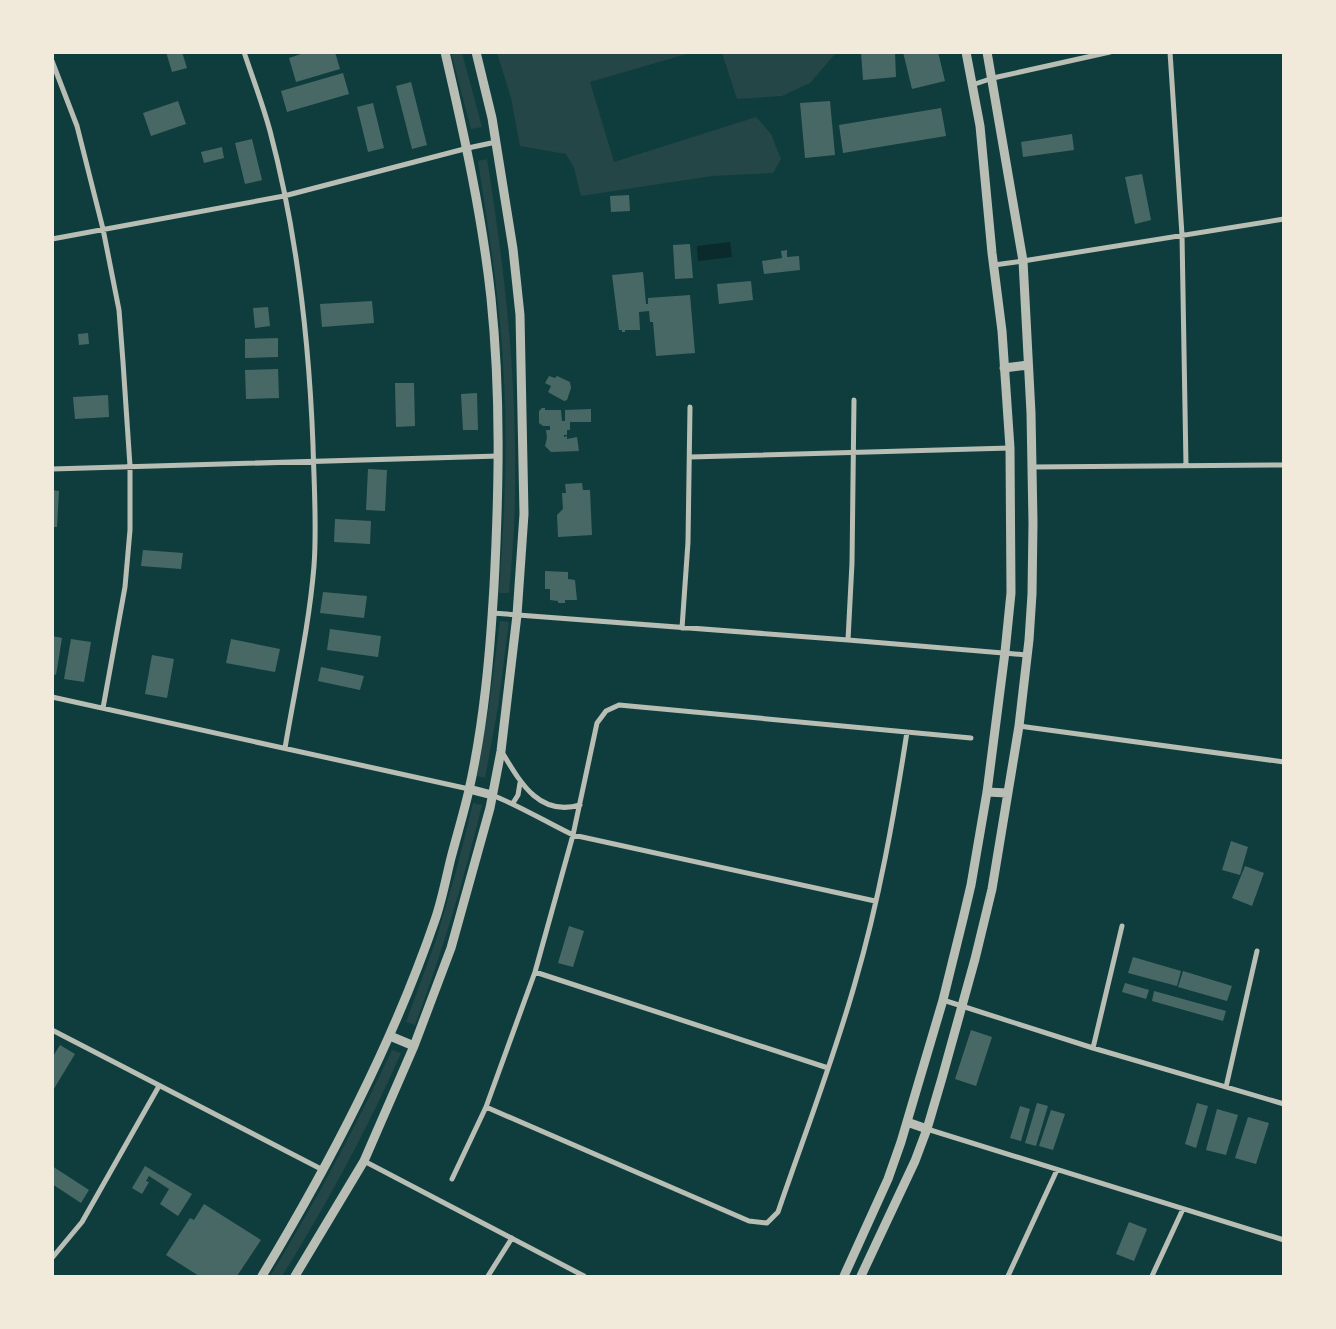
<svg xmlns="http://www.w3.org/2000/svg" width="1336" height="1329" font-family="'Archivo Narrow',sans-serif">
<rect width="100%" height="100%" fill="#0f3d3e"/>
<!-- green -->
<path fill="#244646" d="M451 53H462L482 127 471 129Z
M497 53H690L590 82 614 162 756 117 771 134 781 159 773 173 712 176 581 196 574 168 566 154 520 146 511 98Z
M722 53V52L836 53 810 83 782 96 737 99Z
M487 159C505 271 517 378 515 491 515 525 512 559 509 593H499C504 522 508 451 504 380 501 306 489 234 478 161Z
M500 621 509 622 498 707 485 778 477 776 489 706Z
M473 803 482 805C464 880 442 953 415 1025L406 1022 436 940 457 868Z
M392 1050 401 1053C367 1130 327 1204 282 1276H270C315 1203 355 1128 392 1050Z"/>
<!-- water -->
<path fill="#0a2a2b" d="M730 242 732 257 698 261 697 246Z"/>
<!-- building -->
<path fill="#486865" d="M166 52H182L187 68 172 72Z
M307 52H335L340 69 296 82 289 58Z
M861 52H895L896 77 863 80Z
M903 52H938L945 81 912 89Z
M343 73 349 94 287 112 281 91Z
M411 82 427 145 412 149 396 86Z
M178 101 186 124 151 136 143 113Z
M830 101 835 155 805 158 800 103Z
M373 103 384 148 368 152 357 107Z
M941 108 946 136 843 153 839 125Z
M1072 134 1074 150 1023 157 1021 142Z
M252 139 262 180 245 184 235 143Z
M222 147 224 158 204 163 201 152Z
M1142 174 1151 220 1135 224 1125 177Z
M629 195 630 211 611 212 610 196Z
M690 244 693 278 675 279 673 245Z
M787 250V257L799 256 800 270 764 274 762 261 782 258 781 251Z
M643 272 646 304H648V298L690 295 695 353 656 356 653 322H650L649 311 639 312 640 330H625V332H622V330H619L612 275Z
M751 281 753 300 719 304 717 284Z
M372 301 374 323 322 327 320 304Z
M268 307 270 326 255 328 253 308Z
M88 333 89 344 79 345 78 334Z
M278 338V357L245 358V339Z
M278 369 279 398 246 399 245 370Z
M549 376 555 378 557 376 570 382 571 388 567 400 564 401 548 392 551 386 545 383Z
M395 383H414L415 426 396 427Z
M477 393 478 430H463L461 394Z
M108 395 109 417 75 419 73 397Z
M542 408H545V410H561L562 421H565V410L591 409V422H570V430H567V435H564V437L567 436V439L577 437 579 451 551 452 545 446 547 438 546 430H550V426H543L539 423V411Z
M368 469 387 470 385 511 366 510Z
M582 483 583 490H590L592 535 558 537 557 515 563 509 562 493H566L565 484Z
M52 490 59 491 57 527H52Z
M335 519 371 521 370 544 334 542Z
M143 550 183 553 181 569 141 566Z
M545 571 568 572V579L575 580 577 600H565V603H558V601L550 600V589H545Z
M323 592 367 596 364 618 320 613Z
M330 629 381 636 378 657 327 650Z
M52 636 62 638 56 675 52 674Z
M71 639 91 642 84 682 64 679Z
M231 639 280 649 275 672 226 663Z
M152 655 174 659 167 698 145 694Z
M321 667 364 676 360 690 318 681Z
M1231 841 1248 847 1240 875 1222 870Z
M1245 866 1264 873 1252 906 1232 898Z
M569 926 584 931 573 967 558 963Z
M1133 957 1181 971 1177 986 1128 973Z
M1183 971 1232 986 1227 1001 1178 987Z
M1125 983 1149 990 1146 999 1122 992Z
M1154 991 1226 1011 1223 1021 1152 1001Z
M971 1030 992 1037 976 1086 955 1079Z
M60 1045 75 1054 52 1092V1058Z
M1037 1103 1048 1106 1036 1146 1025 1143Z
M1197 1103 1208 1106 1196 1148 1185 1144Z
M1020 1106 1030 1109 1021 1141 1010 1138Z
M1217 1109 1238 1115 1226 1155 1206 1150Z
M1051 1110 1065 1114 1053 1150 1039 1146Z
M1248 1117 1269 1123 1256 1164 1235 1158Z
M52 1166 89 1190 81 1203 52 1184Z
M145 1166 192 1194 178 1216 160 1204 169 1189 149 1176 146 1181 149 1182 142 1194 132 1188Z
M204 1204 261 1240 237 1276H199L166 1255 190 1218 194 1220Z
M1129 1222 1147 1229 1134 1261 1116 1254Z"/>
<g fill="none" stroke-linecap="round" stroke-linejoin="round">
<!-- minor -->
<path stroke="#b8beb3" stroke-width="5" d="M244 52C253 79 263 105 270 131 297 233 309 340 313 445 314 485 317 526 314 566 309 627 295 688 285 748
M1170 52 1182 235 1186 466
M52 61 77 126 103 229 119 310 123 362 130 466V530L125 587 103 708
M972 85 993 78 1110 52
M52 239 284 196 468 148 496 142
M994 265 1023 261 1284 219
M690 457 1010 448
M1032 467 1284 465
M52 469 499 456
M492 613 848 640 1027 655
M682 628 688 542 690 407
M848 640 852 563 854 400
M52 697 469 789
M1019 726 1284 762
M502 752C520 782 539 817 580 805
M492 795C520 806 546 822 573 835L875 901
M513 803 518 795 520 783
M535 972 828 1068
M943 1000 1093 1048 1284 1104
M52 1030 323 1170
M1093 1048 1122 926
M1226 1087 1257 951
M486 1107 749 1221 767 1223 778 1212C804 1136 833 1061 855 983 879 901 894 816 907 732
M927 1129 1284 1240
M364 1161 584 1276
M452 1179 486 1107 535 972 573 835 597 723 606 711 619 705 971 738
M52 1258 82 1222 159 1086
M488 1276 512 1238
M1008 1276 1057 1170
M1152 1276 1183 1209"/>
<!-- tertiary -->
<path stroke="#b8beb3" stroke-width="9" d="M1004 368 1028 365
M469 789 492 795
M987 792 1007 793
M390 1036 414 1046
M907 1122 927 1129
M262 1276C330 1163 392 1045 435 920 442 900 446 878 451 858 457 835 464 812 469 790 484 723 490 654 494 586 499 490 501 394 491 298 482 215 464 134 445 52
M295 1276 364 1161 414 1046 451 948 490 808 501 751 517 615 524 514 520 315 513 249 492 118 476 52
M844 1276 888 1179 901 1142 943 1000 963 919 971 885 987 792 1005 652 1011 593 1010 448 1002 331 992 253 980 126 966 52
M861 1276 915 1161 927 1129 942 1078 975 959 992 889 1019 726 1029 640 1032 594 1033 523 1031 413 1023 261 987 52"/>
</g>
<!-- border -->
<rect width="1336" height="1329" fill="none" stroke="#f1e9da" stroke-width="108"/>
</svg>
